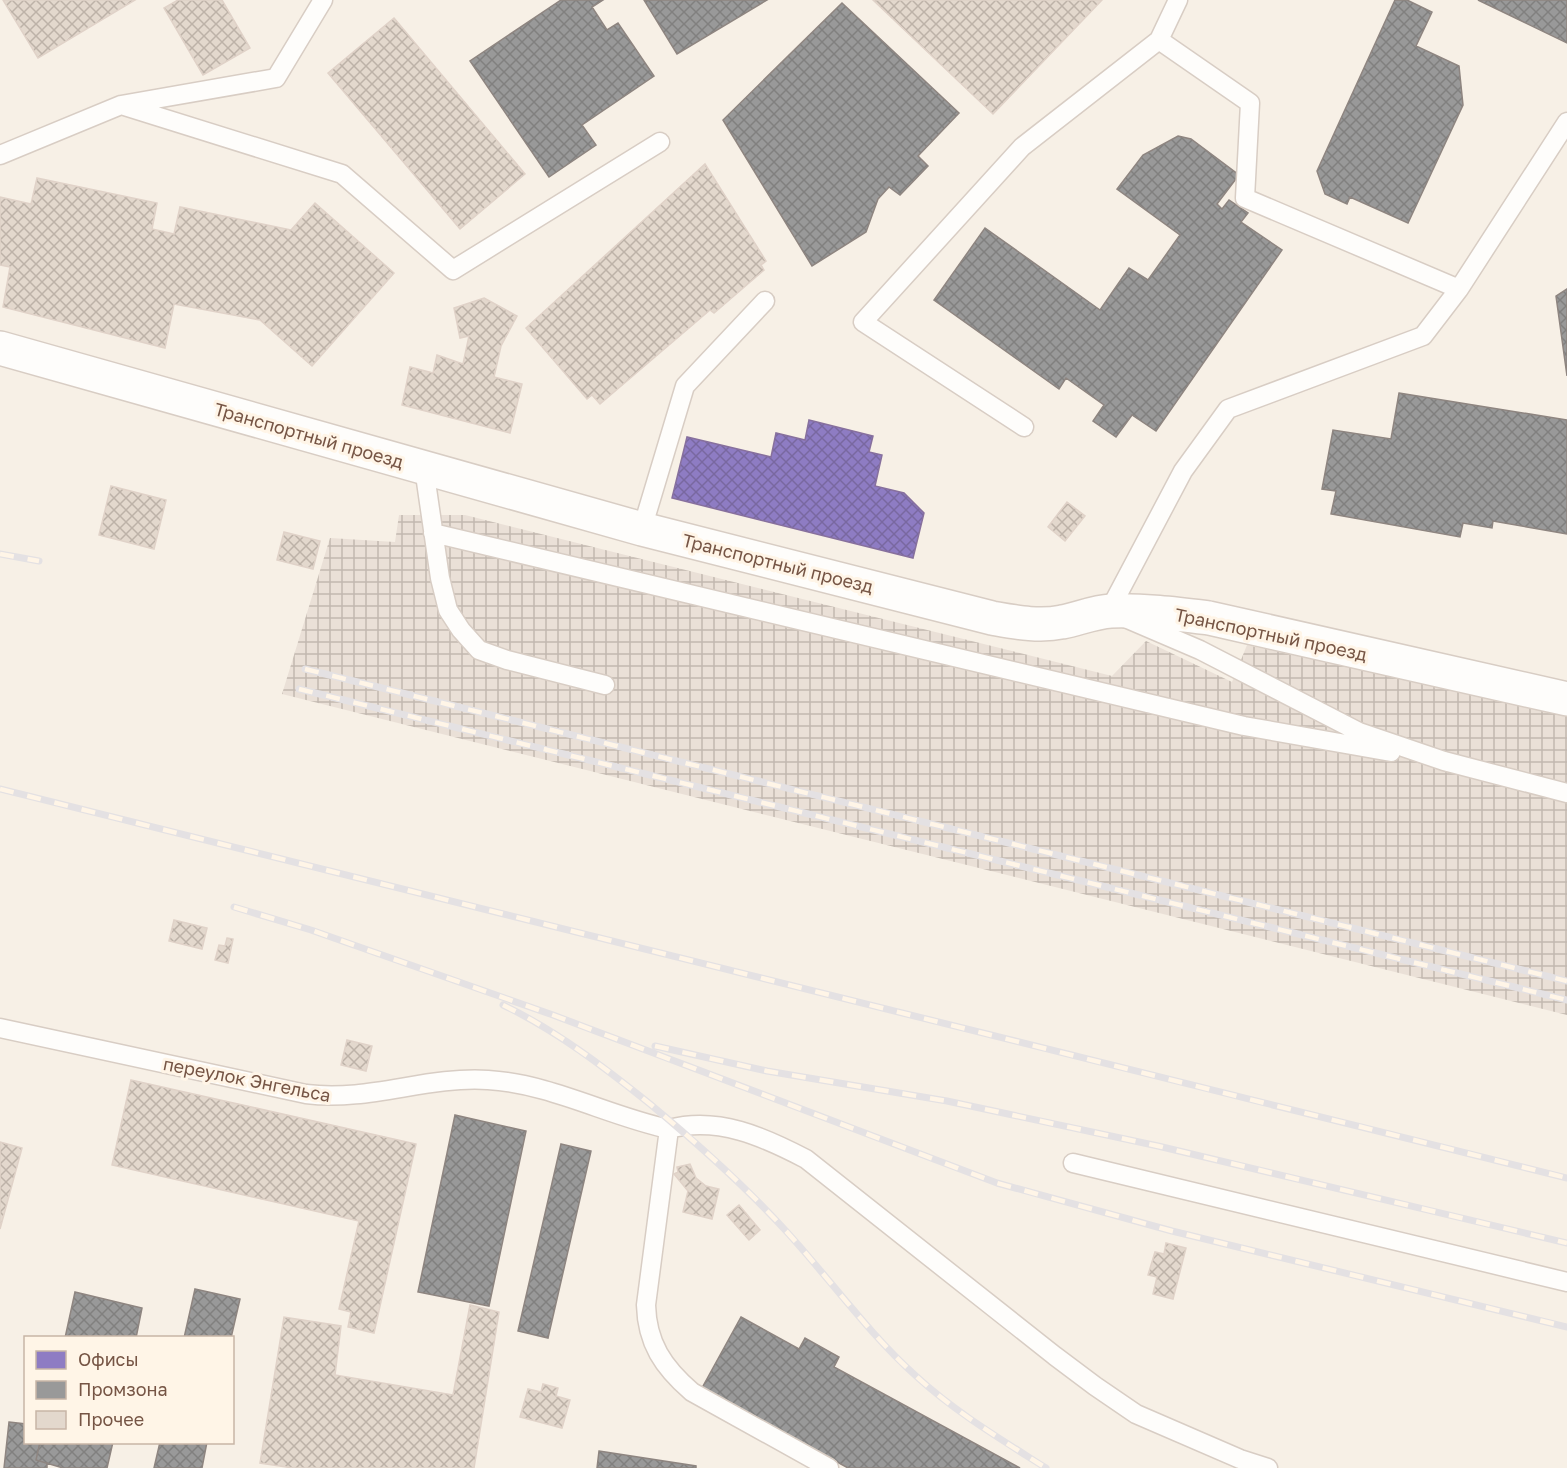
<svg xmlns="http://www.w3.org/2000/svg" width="1567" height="1468" font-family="'Golos Text',sans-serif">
<defs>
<pattern id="industrial-grid" width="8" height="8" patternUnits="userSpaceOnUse" patternTransform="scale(1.5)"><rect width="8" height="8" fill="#eae0d7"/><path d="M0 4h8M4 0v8" fill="none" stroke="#c2b8b0"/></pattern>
<pattern id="offices-cross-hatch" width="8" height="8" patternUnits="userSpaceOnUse" patternTransform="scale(1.5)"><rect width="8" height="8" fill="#8e7cc3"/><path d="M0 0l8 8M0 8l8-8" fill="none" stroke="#7968a0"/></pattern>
<pattern id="industry-cross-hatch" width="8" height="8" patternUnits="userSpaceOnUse" patternTransform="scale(1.5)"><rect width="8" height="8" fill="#999"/><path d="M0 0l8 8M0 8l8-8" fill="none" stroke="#81807f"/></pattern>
<pattern id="building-cross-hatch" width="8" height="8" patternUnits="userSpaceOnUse" patternTransform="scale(1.5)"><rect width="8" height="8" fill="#e3d8cd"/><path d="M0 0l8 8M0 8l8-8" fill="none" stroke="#bdb2a8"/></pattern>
</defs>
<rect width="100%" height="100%" fill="#f7f0e6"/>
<!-- industrial -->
<path fill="url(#industrial-grid)" d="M399 515H465L1112 676 1146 641 1232 682 1247 645 1567 714V1015L282 694 330 538 395 542Z"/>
<!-- offices -->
<path fill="url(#offices-cross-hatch)" stroke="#87709d" stroke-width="1.5" d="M809 420 873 436 869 452 882 455 875 486 904 493 924 513 913 558 672 498 687 437 771 457 776 433 805 440Z"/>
<!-- industry -->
<path fill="url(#industry-cross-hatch)" stroke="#8e8580" stroke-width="1.5" d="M561 0H603L592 7 607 30 618 23 654 76 582 125 596 145 549 177 470 61Z
M644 0H767L677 54Z
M1395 0H1407L1432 12 1416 46 1459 66 1463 105 1408 223 1350 197 1347 204 1325 194 1317 171Z
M1478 0H1567V43Z
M842 3 959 113 918 156 928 166 900 195 889 187 878 199 866 232 812 266 723 120Z
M1178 136 1191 139 1239 175 1217 204 1222 209 1229 200 1248 213 1241 222 1282 250 1156 431 1132 415 1116 437 1093 421 1104 405 1066 378 1059 389 934 300 985 228 1100 310 1129 268 1148 280 1180 235 1117 189 1143 155Z
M1567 289V376L1556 296Z
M1399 393 1567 420V534L1493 521 1492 528 1463 523 1460 537 1331 514 1336 491 1322 489 1333 430 1391 439Z
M455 1115 526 1131 489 1306 418 1292Z
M561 1144 591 1151 548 1338 518 1331Z
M195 1289 240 1299 231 1338H184Z
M75 1292 142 1308 136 1338H65Z
M741 1317 799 1349 805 1338 839 1357 834 1367 1020 1468H848L702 1388Z
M9 1422 26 1424V1442H40L36 1460 47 1463V1468H4Z
M40 1442H113L107 1468H63L36 1460Z
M160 1442H207L202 1468H154Z
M599 1451 696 1466V1468H597Z"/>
<!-- building -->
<path fill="url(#building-cross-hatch)" stroke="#e0d2c8" stroke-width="1.5" d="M3 0H135L38 58Z
M178 0H222L250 48 203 75 164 8Z
M873 0H1102L993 114Z
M394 18 525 174 460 229 328 73Z
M705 164 766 261 761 265 764 270 714 313 710 310 600 404 592 395 587 399 526 328Z
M37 178 157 203 152 229 174 234 180 207 291 230 315 203 394 273 312 366 260 320 174 304 165 348 3 307 10 267 0 265V197L31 204Z
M484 298 517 316 501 346 494 377 522 384 510 433 402 405 410 367 433 373 437 355 463 364 469 336 460 338 454 308Z
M111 486 166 500 154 549 99 535Z
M1067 502 1085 516 1065 541 1048 527Z
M284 532 320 541 313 569 277 560Z
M174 920 207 928 202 949 169 941Z
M227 938 233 939 228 963 215 960 219 945 225 946Z
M347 1040 372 1046 366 1071 341 1065Z
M131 1080 416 1144 374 1333 348 1327 351 1312 339 1309 359 1221 112 1165Z
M0 1142 22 1148 0 1229Z
M690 1164 696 1178 706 1186 719 1189 712 1219 683 1212 688 1191 674 1174 678 1172 677 1167Z
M739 1205 760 1230 749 1240 727 1215Z
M1166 1243 1186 1248 1173 1299 1153 1294 1157 1277 1148 1275 1155 1252 1164 1254Z
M470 1305 499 1312 474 1468H293L260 1463 284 1317 341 1326 335 1375 453 1395Z
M543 1384 558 1388 556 1396 570 1400 562 1428 520 1417 528 1389 541 1392Z"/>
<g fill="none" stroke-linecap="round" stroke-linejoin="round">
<!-- lane casing -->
<g stroke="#d8cdc4" stroke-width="21">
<path id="lane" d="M1159 40 1250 103 1245 198 1459 289
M121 105 342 174 453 270 660 142
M1567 122 1459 289 1423 336 1228 409 1183 471 1109 611 1200 650 1359 732 1444 761 1567 793
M0 155 121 105 276 78 323 0
M1024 427 863 322 1022 147 1159 40 1178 0
M424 468 440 578 448 610 461 630 479 650 507 660 605 685
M642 529 685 386 765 301
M433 533 1244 726 1391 752
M0 1028 306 1094C370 1102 425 1076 488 1080 552 1084 608 1116 669 1129 718 1116 764 1137 806 1159L1055 1356 1095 1386 1136 1414 1240 1459 1268 1468
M669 1129 646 1305C647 1343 663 1367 692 1392L829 1468
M1073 1163 1567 1282"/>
</g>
<!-- street casing -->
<g stroke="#d8cdc4" stroke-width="36">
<path id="street" d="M0 348 642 529 992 618C1015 622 1039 627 1062 622 1078 619 1094 612 1111 611 1144 610 1176 614 1209 618L1567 699"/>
</g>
<!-- lane -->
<use href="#lane" stroke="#fefdfb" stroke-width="18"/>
<!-- street -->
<use href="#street" stroke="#fefdfb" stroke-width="33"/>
<!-- rail casing -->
<g stroke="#e4e1e3" stroke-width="7">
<path id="rail" d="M0 554 39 561
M305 669 1567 981
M299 689 1567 1000
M0 789 1567 1178
M234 907 311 930 553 1015 997 1183 1172 1231 1567 1327
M503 1005C557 1031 604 1067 650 1104 698 1144 744 1185 786 1231 830 1279 868 1333 916 1376 955 1412 1002 1440 1046 1468
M655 1046 767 1071 947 1101 1158 1146 1567 1243"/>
</g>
<!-- rail -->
<use href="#rail" stroke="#fff5e7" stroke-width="4.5" stroke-dasharray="14" stroke-linecap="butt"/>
</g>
<g text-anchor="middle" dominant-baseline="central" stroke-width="6" stroke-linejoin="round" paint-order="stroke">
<!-- street labels -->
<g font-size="18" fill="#765545" stroke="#fff5e7">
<text transform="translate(309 435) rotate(16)">Транспортный проезд</text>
<text transform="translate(778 563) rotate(14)">Транспортный проезд</text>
<text transform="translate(1271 634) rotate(12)">Транспортный проезд</text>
<text transform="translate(247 1079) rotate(11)">переулок Энгельса</text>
</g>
</g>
<!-- legend -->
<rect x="24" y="1336" width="210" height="108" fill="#fff5e7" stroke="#c8b5a6" stroke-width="1.5"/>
<rect x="36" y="1351" width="30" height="18" fill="#8e7cc3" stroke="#c8b5a6" stroke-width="1.5"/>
<text x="78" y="1366" font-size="18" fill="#765545">Офисы</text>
<rect x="36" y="1381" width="30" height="18" fill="#999999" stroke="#c8b5a6" stroke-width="1.5"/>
<text x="78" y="1396" font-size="18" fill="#765545">Промзона</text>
<rect x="36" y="1411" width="30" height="18" fill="#e3d8cd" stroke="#c8b5a6" stroke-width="1.5"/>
<text x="78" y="1426" font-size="18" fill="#765545">Прочее</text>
</svg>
